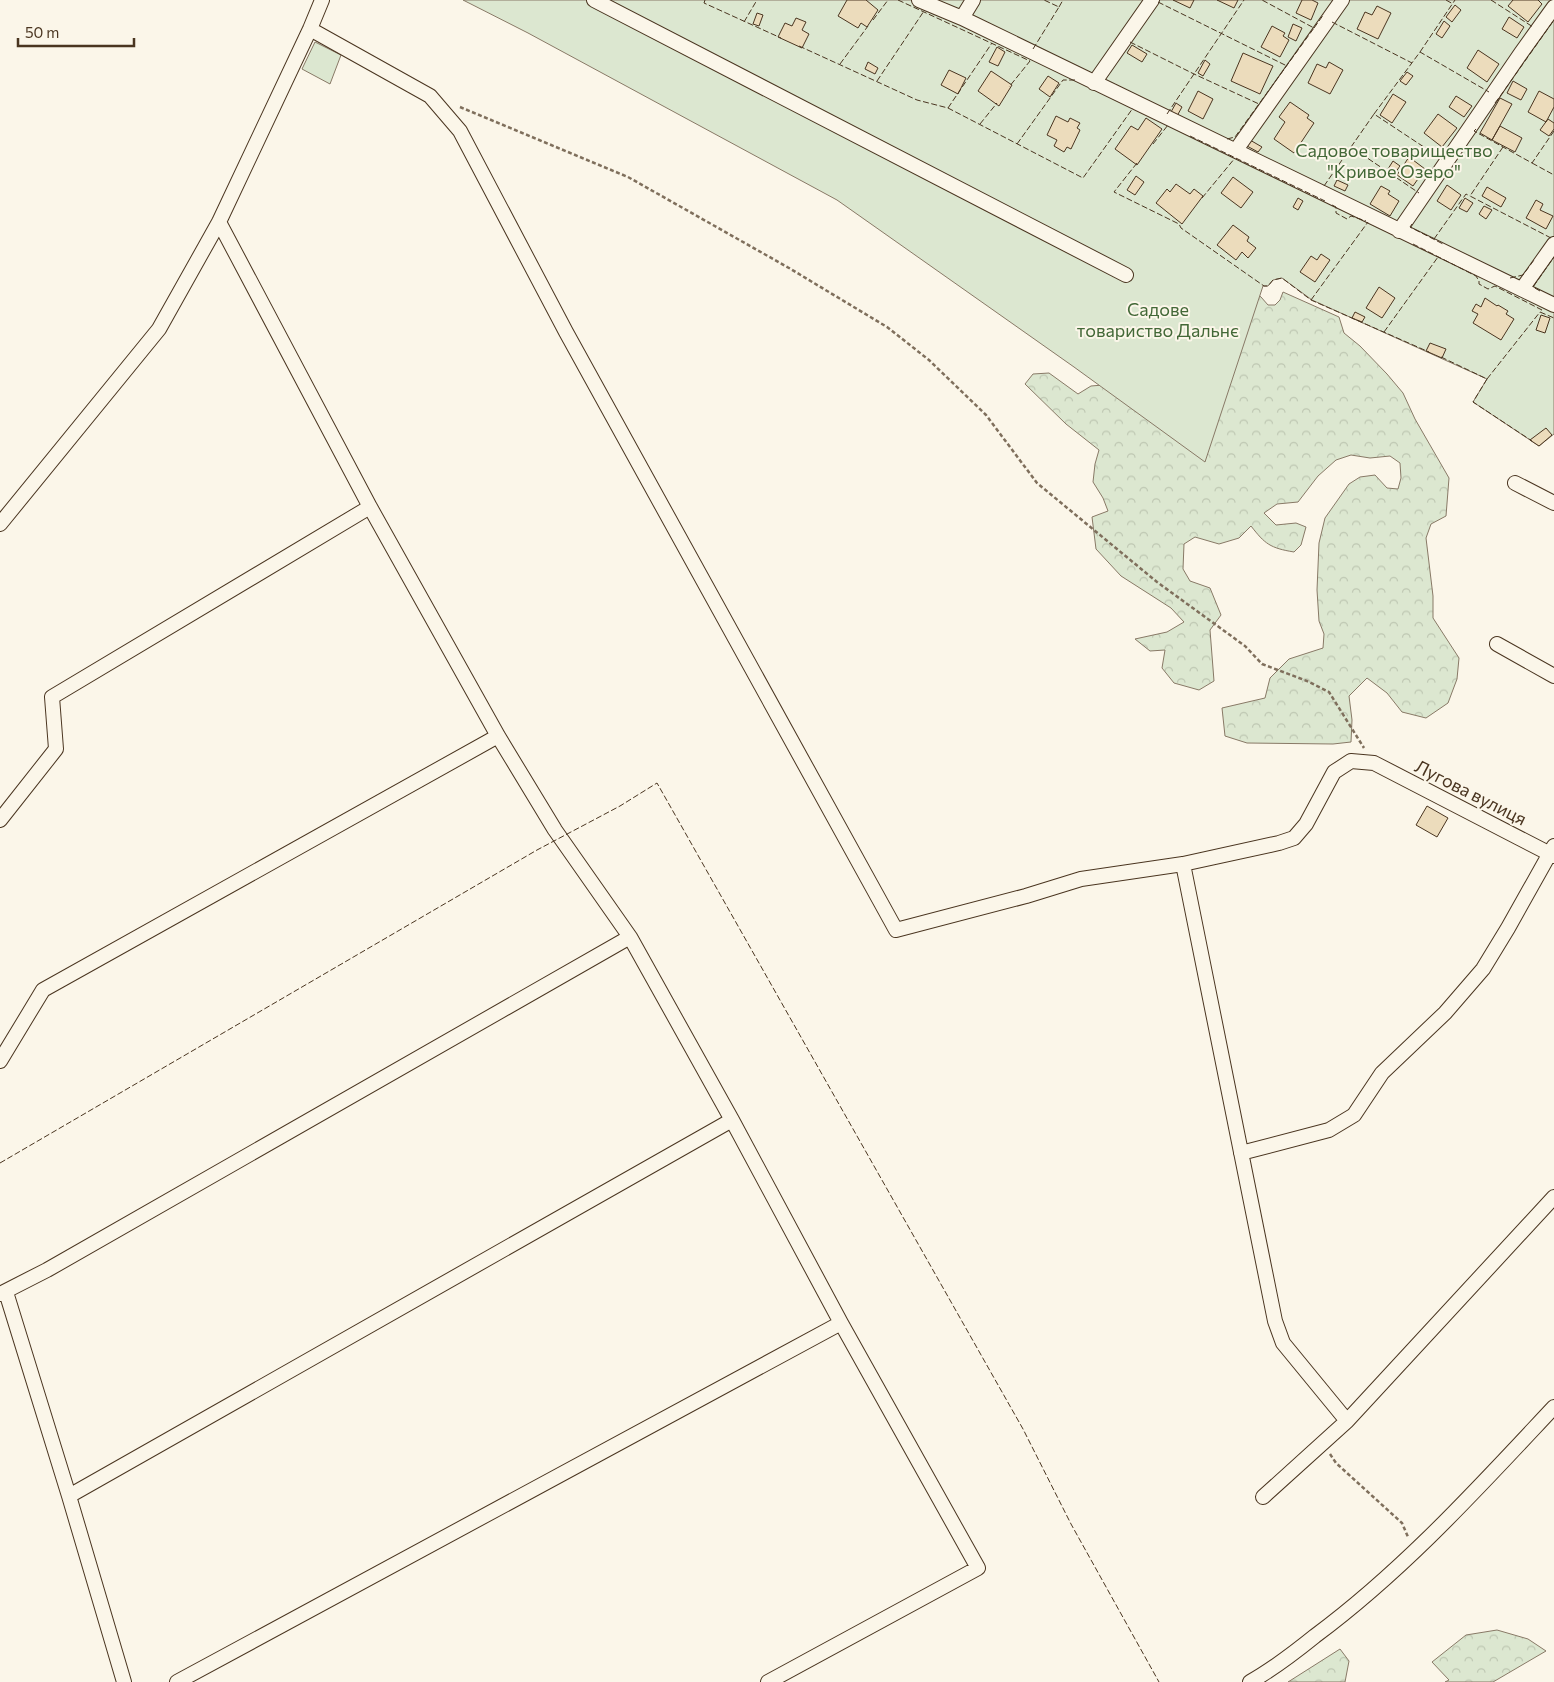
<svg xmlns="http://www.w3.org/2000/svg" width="1554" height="1682" font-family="Commissioner,sans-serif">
<defs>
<pattern id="forest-crowns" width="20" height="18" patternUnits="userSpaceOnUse" patternTransform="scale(1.25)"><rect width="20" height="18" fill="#dce7d0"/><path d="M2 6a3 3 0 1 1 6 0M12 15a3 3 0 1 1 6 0" fill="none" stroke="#bec7b2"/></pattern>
</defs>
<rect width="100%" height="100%" fill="#fbf6e9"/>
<!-- forest -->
<path fill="url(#forest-crowns)" stroke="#887966" d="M1209 261 1261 297 1268 305H1275L1280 300 1283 292 1339 317 1344 333 1360 346 1387 374 1403 393 1415 419 1449 478 1446 516 1431 524 1426 538 1433 596V618L1459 658 1457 679 1448 703 1426 718 1402 712 1387 693 1367 678 1349 696 1352 720 1351 742 1333 744 1247 743 1225 736 1222 708 1265 698 1270 678 1289 659 1323 648 1324 634 1319 621 1317 590 1319 543 1325 518 1349 484 1360 477 1375 475 1387 488 1398 489 1401 478 1400 463 1390 456 1370 458 1351 455 1336 460 1318 476 1298 502 1277 504 1264 513 1276 525 1296 523 1306 527 1301 545 1294 552C1270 548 1265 544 1251 526L1239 538 1219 544 1195 537 1184 544 1183 569 1190 581 1210 588 1221 615 1210 630 1214 681 1199 690 1174 683 1162 668 1165 650 1150 651 1135 639 1167 632 1184 622 1171 608 1121 576 1096 549 1092 517 1108 511 1103 498 1093 482 1095 464 1099 450 1066 424 1025 384 1033 374 1049 373 1078 394 1091 386 1115 384Z
M1497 1630 1528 1639 1546 1651 1493 1682H1445L1449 1680 1432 1662 1466 1635Z
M1340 1649 1349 1661 1345 1682H1288Z"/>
<!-- garden -->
<path fill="#dce7d0" stroke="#887966" d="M463 0H1554V434L1539 446 1473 402 1487 379 1312 300 1282 278 1273 280 1268 286H1263L1205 462 1074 367 837 200 528 33Z
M315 42 341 55 330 84 302 69Z"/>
<!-- building -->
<path fill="#ecdcbc" stroke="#4a3520" d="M847 0H866L878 10 867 27 861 23 858 28 838 16Z
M1173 0H1194L1190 8Z
M1217 0H1238L1234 8Z
M1302 0H1312L1318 3 1311 20 1296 13Z
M1513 0H1538L1542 4 1528 22 1508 6Z
M1455 5 1461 10 1452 22 1446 17Z
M1377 6 1391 13 1378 39 1357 29 1365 12 1372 15Z
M757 13 763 15 759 26 753 24Z
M1509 17 1524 27 1517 38 1502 29Z
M796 18 806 22 802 30 809 34 802 48 778 37 785 23 792 26Z
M1444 21 1450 26 1442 38 1436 34Z
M1293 24 1302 28 1296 41 1288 37Z
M1272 26 1285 33 1283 36 1289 40 1280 57 1261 47Z
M1132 45 1147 54 1142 62 1127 53Z
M997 47 1005 52 998 66 989 62Z
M1478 50 1499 64 1487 82 1467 68Z
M1243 53 1273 66 1260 94 1231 81Z
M1205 60 1210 64 1203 76 1198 73Z
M868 62 878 68 875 74 865 69Z
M1329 62 1343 70 1330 94 1308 83 1317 64 1326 68Z
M949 70 966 78 958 94 941 85Z
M991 71 1012 85 999 106 978 91Z
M1407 72 1413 76 1406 85 1400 81Z
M1048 76 1059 83 1050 97 1039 89Z
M1513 81 1527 89 1521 100 1507 93Z
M1198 91 1213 99 1203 119 1188 111Z
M1539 91 1554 99V107L1546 122 1528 112Z
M1393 94 1406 102 1392 123 1380 115Z
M1456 96 1472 106 1464 117 1449 107Z
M1500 98 1512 104 1492 140 1480 133Z
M1290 102 1309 115 1307 118 1314 123 1294 153 1274 139 1285 122 1279 117Z
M1176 103 1182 107 1177 116 1171 112Z
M1438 114 1457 128 1442 147 1424 133Z
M1056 116 1068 122 1070 118 1080 123 1077 128 1080 130 1071 149 1067 147 1064 152 1054 146 1057 140 1047 135Z
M1146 118 1162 129 1137 165 1115 149 1131 126 1138 130Z
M1548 119 1554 123V129L1549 136 1540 130Z
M1500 126 1522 138 1515 152 1492 140Z
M1250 140 1262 147 1258 152 1247 146Z
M1409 157 1425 169 1413 186 1397 175Z
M1393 161 1400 166 1395 173 1388 169Z
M1136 176 1144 182 1135 195 1127 190Z
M1233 177 1253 192 1241 208 1221 193Z
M1337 180 1348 185 1345 191 1334 186Z
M1176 184 1190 194 1194 189 1203 196 1182 224 1156 203 1167 189 1170 192Z
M1447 185 1461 195 1451 210 1437 201Z
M1381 186 1390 191 1388 194 1399 201 1390 216 1370 204Z
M1487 187 1506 198 1501 207 1482 196Z
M1298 198 1303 201 1298 210 1293 207Z
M1465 198 1473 203 1467 212 1459 208Z
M1536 200 1543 204 1540 210 1553 216 1546 229 1526 218Z
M1484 206 1492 210 1486 219 1479 214Z
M1233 225 1249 237 1247 241 1256 248 1248 258 1242 252 1236 260 1217 245Z
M1321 254 1330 260 1315 282 1300 272 1311 256 1317 260Z
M1379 287 1395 298 1382 318 1366 308Z
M1485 298 1497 306 1498 305 1508 311 1506 314 1514 319 1501 340 1473 323 1478 314 1472 311 1476 304 1481 307Z
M1355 312 1365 317 1362 322 1352 318Z
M1541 315 1550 318 1545 333 1536 330Z
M1430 343 1446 349 1442 358 1426 351Z
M1546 428 1552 435 1539 446 1530 440Z
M1427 806 1448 818 1437 837 1416 825Z"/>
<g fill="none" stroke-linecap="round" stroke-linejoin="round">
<!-- street casing -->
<g stroke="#4a3520" stroke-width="16">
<path id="street" d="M594 0 1126 275
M919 0 962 18 1554 305
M962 18 973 0
M310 29 430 96 460 131 566 332 896 930 1026 896 1081 879 1183 864 1279 843 1294 838 1306 824 1334 772 1351 761 1374 763 1554 856
M1094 83 1152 0
M1236 150 1342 0
M219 222 370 507 498 736 555 830 630 937 732 1120 841 1323 978 1568 768 1682
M1399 231 1521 53 1554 7
M1522 289 1554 244
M1515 483 1554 503
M0 524 159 329 219 222 310 29 322 0
M1497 644 1554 676
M0 820 56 749 52 697 370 507
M1183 864 1275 1321 1283 1343 1347 1421
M0 1061 43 990 498 736
M1241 1153 1329 1130 1354 1115 1382 1073 1445 1013 1483 969 1508 928 1554 846
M6 1292 69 1496 124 1682
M0 1294 47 1270 630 937
M69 1496 732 1120
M1263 1497 1347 1421 1554 1197
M177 1682 841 1323
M1250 1682C1273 1669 1294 1653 1315 1636 1404 1570 1479 1487 1554 1407"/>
</g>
<!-- path -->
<path stroke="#7f6f5c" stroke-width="2.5" stroke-dasharray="4 2.5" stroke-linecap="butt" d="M460 107 628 177 789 268 887 327 929 360 986 415 1037 483 1157 582 1245 646 1262 664 1307 681 1329 692 1364 748
M1330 1454 1336 1463 1402 1523 1408 1537"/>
<!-- street -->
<use href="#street" stroke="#fbf6e9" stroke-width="14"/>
<!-- fence -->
<path stroke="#4a3520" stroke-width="1" stroke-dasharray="6 2.5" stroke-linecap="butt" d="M705 0 704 3 781 38
M898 0 1030 61 1009 87
M1446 0 1453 4
M1491 0 1533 27
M1158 2 1287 66
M1059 7 1063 0
M873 20 888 0
M744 22 757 0
M1332 22 1412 63
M1314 28 1324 14
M1130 42 1194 74 1259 104
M799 46 917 100 948 108 1083 178 1133 108
M1033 49 1059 7 1044 0
M1420 52 1455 0
M840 64 868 26
M877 81 924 11
M1495 103 1501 95 1554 20
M948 108 992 43
M1167 114 1244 0
M1374 114 1420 52 1489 92
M980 124 997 103
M1476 129 1474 131 1532 163 1554 131
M1190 136 1325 201
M1227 139 1235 137 1314 28 1262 0
M1017 144 1063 80H1075
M1153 144 1168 125
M1351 147 1374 114 1442 159
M1503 147 1470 196 1551 238
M1137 163 1114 192 1179 224 1181 228 1264 286H1268L1273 280 1282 278 1311 300 1429 352
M1532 163 1554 175
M1324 186 1351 147 1419 193
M1202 198 1235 158
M1332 205 1336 207V213L1347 219 1351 216 1366 221
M1412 224 1410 227 1443 244
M1434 239 1466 194 1470 196
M1413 244 1476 276 1479 281V284L1488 289 1495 286 1542 310 1540 312 1554 318
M1510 278 1523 275 1534 260
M1540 291 1533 287 1554 257
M1311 300 1368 222
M1384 332 1438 257
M1441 357 1487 379 1473 402 1532 441
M1487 379 1540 312
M0 1163 537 850 620 806 657 783 1023 1429 1071 1524 1159 1682"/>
</g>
<g text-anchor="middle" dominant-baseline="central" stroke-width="4" stroke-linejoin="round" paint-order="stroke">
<!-- park labels -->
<g font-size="18" fill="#436837" stroke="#fbf6e9">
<text x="1394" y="150">Садовое товарищество<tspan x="1394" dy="21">"Кривое Озеро"</tspan></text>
<text x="1158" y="309">Садове<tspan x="1158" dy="21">товариство Дальнє</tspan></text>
</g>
<!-- street labels -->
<g font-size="18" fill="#4a3520" stroke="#fbf6e9">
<text transform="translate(1471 792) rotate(27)">Лугова вулиця</text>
</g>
</g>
<!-- scale -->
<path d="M18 38v8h116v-8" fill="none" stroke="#4a3520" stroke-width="2.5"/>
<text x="25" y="38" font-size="15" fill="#4a3520" stroke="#fbf6e9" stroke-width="4" paint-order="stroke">50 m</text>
</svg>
